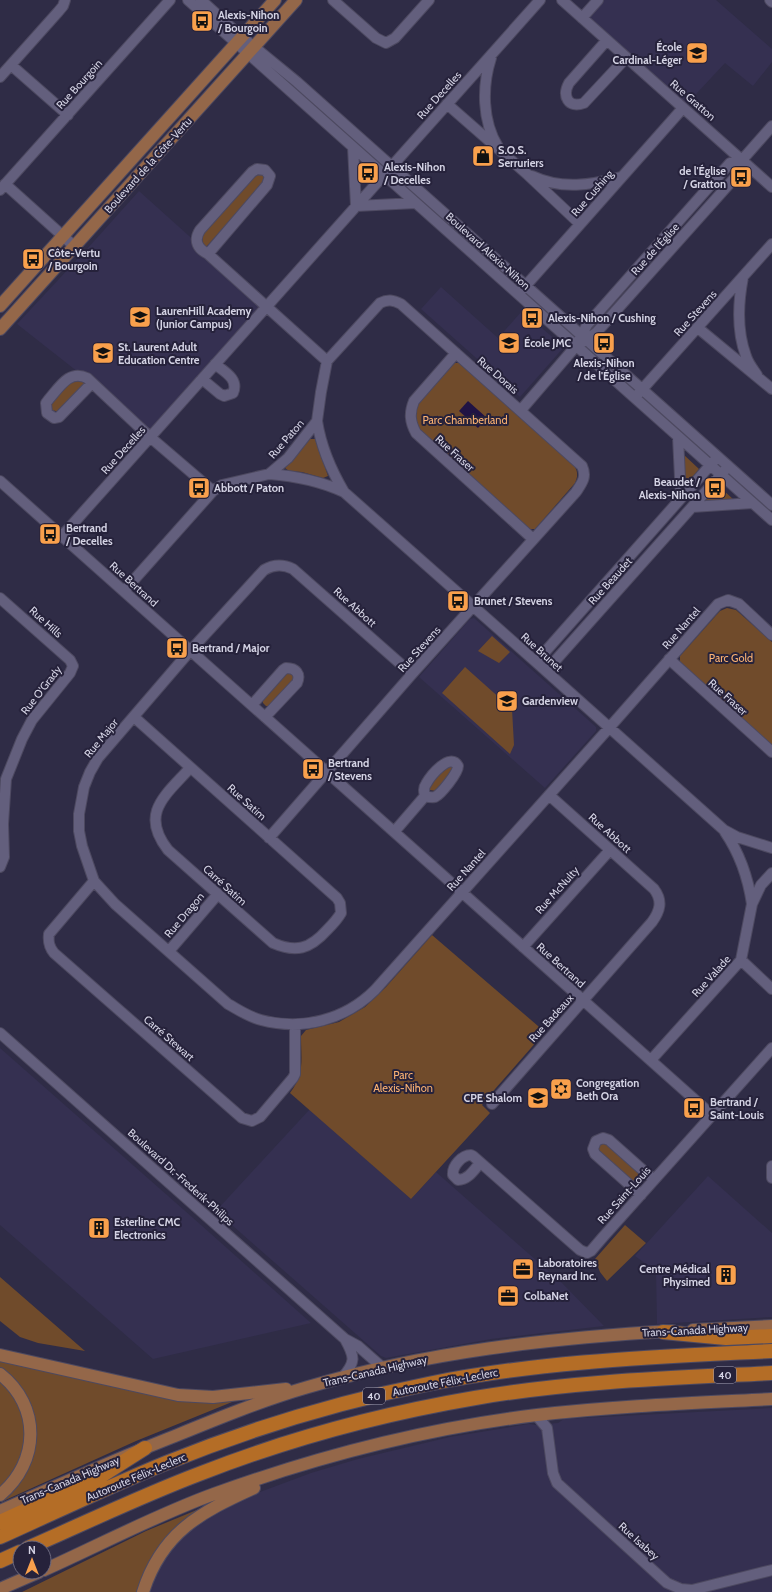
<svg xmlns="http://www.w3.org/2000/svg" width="772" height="1592" font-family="Cabin,sans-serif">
<rect width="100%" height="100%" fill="#2f2c46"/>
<!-- built -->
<path fill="#353051" d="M598 0H716L772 49V62L753 86 725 63 683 108 582 18Z
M139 191 267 306 150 437 92 383 17 324 87 249Z
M441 287 498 338 522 311 564 347 520 397 421 309Z
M474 618 596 727V731L545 788 419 677 470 619Z
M0 1048 201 1225 311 1323 153 1359 0 1225Z
M310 1109 411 1199 436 1172 562 1283 604 1326 491 1339 386 1358 381 1356 216 1211Z
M708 1176 772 1233V1317L657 1324 656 1271 635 1256Z
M772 1408V1592H149L153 1579 164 1560 176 1543 202 1520 249 1496 311 1473 358 1459 450 1437 529 1424 535 1425 558 1423 564 1419Z"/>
<!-- green -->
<path fill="#704b2b" d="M257 173 262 174 265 178 264 183 206 247H203L202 234Z
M455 363H460L574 465C578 472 578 476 575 483L535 529H529L421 433C416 425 414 417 416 407 418 402 450 366 455 363Z
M84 379 85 384 59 412 52 410 51 408 52 402 70 382Z
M310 439H315L328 476 323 478 302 472 289 471 285 468Z
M683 454 699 469 685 486Z
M718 487 721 488 735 501 703 503Z
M727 608 736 610 772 642V745L680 663V656L720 611Z
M492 636 510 652 499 663 478 651Z
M465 667 512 709 514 745 510 754 442 693Z
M287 672 293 673 294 679 270 706H266L263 703V699Z
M447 765 452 766 453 771 436 791 430 790V785Z
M432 935 545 1032 488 1097V1098L482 1105 490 1113 411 1199 290 1093C305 1073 301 1060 301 1036L306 1030 339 1022 365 1007 386 987Z
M606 1143 642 1175C643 1180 641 1183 636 1183L633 1182 598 1150 599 1144Z
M625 1225 646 1243 607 1281 600 1272 595 1259Z
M0 1277 85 1351 38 1343 20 1337 0 1321Z
M0 1358 237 1400 136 1441 1 1502 0 1500 34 1436 0 1370Z
M0 1381 14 1396 23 1414 25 1442 18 1467 0 1489Z
M204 1507 194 1515 139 1592H22L146 1531Z"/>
<!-- water -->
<path fill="#201344" d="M468 401 487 418 478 428 459 411Z"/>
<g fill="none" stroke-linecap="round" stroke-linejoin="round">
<!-- minor casing -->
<g stroke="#4d4960" stroke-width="12">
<path id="minor" d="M188 0 772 520
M201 0 236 32 297 82 772 505
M333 0 376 38 386 43 395 38 429 0
M562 0 772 187
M770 0 772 2
M582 18 598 0
M607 40 569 83C562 96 568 109 584 103L626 58
M491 58C482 86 482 121 498 147
M11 65 68 115
M0 77 58 12 63 6 65 0
M447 104 527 174 580 224
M353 147 356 206
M532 176C562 190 591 185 621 177
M5 184 74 246
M0 190 170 0
M356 206 416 203
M208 254 267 185 270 176 265 170 257 169 252 172 200 230C193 241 198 249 208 254L327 361
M743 277C738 303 737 332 746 356 748 363 753 369 757 375
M521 291 683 108
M698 328 772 389
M581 343 596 333 739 173 742 160
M456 353 414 401C409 413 410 422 416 433L533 539
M202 379 220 394 224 396 233 393C239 379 225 372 215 364
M92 383 59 417 54 418 47 413 46 403 49 399C59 388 69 369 87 378L150 437 213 491
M638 394 772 244
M521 410 576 346 587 325 730 163 742 160 772 126
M317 421C321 447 331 470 344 492
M678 437 681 498
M269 474C296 476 320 481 344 492L536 662 724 830 737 837 772 848
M0 481 712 1115
M692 507 753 503
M62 536 540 0
M124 591 213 491 222 485 269 474 288 458 317 421 321 392 327 361 380 303C388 299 393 300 401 304L582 466C587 477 582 483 576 492L412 674 269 838
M0 598 70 660 73 666 70 673 32 720 22 739 6 779 3 824 4 857 0 867
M669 659 772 752
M536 662 714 461
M546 671 725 470
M412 674 293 569C283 564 274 564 264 570L190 651 98 758 90 772 84 787 79 814V831L82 846 94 881 115 904 228 1004C239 1010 249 1017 261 1020 302 1031 345 1020 375 990L609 728 718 604 728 600 739 604 772 635
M252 705 283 670 286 668C296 668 301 674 297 683L265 717
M134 717 337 898 340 903 341 913C337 920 332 925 327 930 310 949 296 953 273 943L168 850C139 813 166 795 190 768
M394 832 425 796C424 792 423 788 426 784 431 775 450 752 458 766 458 773 441 794 435 797 431 798 428 797 425 796
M725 832C740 854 748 877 752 904
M94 881 49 934C48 942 49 947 54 953L242 1118 252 1121 260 1117 293 1078 295 1074V1025
M523 947 610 850
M169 951 218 894
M741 960 772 989
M0 1033 345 1339 358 1346 383 1368
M651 1060 741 960 752 904 761 885 772 873
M492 1104 652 922C660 911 663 901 654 889L549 795
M480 1163C474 1170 468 1180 458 1180L453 1175C452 1166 462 1155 471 1155L473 1156 580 1250 587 1253 591 1251 603 1237 772 1048
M772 1166V1178
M641 1195 595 1154 593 1149 596 1141 603 1138 609 1140 654 1180
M342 1378C356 1362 355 1357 345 1339
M536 1415 547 1428 553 1473 557 1483 667 1583 681 1589 692 1590 772 1570"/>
</g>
<!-- major casing -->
<g stroke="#4d4960" stroke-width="14">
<path id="major" d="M0 306 275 0
M0 329 296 0
M693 1330 772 1326
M0 1355 178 1395 213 1397 286 1389
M0 1374C41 1406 40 1462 0 1495
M0 1511C58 1485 116 1459 175 1436 219 1418 263 1400 308 1387 427 1352 549 1338 673 1331
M44 1570C100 1545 156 1515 214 1494 316 1457 429 1428 537 1415 615 1406 694 1403 772 1399
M0 1589 39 1572
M143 1592C162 1532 201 1512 254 1488"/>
</g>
<!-- highway casing -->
<g stroke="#4d4960" stroke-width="16">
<path id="highway" d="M663 1332 726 1338 772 1336
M0 1522 101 1476 145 1448
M0 1537C55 1512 110 1486 166 1463 250 1429 338 1402 428 1384 541 1361 656 1357 772 1351
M28 1548C85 1523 141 1496 199 1474 288 1439 381 1414 475 1398 573 1381 673 1378 772 1373
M0 1561 20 1552"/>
</g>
<!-- minor -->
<use href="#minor" stroke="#635f7d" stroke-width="10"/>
<!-- major -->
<use href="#major" stroke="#946749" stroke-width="12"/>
<!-- highway -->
<use href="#highway" stroke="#b46d26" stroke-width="14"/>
</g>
<!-- icons -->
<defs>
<g id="bus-square" transform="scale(1.15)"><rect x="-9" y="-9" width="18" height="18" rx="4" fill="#f9a04c" stroke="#26223b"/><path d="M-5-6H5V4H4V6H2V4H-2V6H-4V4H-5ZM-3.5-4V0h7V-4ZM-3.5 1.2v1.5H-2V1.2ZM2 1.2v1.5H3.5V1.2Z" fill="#111"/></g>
<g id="school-square" transform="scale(1.15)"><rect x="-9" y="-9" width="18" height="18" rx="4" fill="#f9a04c" stroke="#26223b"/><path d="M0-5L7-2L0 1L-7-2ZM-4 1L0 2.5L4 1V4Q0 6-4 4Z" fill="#111"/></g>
<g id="shop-square" transform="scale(1.15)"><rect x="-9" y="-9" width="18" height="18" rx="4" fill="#f9a04c" stroke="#26223b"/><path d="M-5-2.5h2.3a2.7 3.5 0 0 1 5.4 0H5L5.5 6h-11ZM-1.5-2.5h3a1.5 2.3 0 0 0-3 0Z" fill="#111"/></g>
<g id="synagogue-square" transform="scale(1.15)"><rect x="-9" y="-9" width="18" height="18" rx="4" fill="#f9a04c" stroke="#26223b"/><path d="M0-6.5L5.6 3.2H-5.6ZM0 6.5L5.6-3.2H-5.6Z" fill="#111"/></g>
<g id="building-square" transform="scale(1.15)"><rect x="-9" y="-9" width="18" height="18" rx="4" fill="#f9a04c" stroke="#26223b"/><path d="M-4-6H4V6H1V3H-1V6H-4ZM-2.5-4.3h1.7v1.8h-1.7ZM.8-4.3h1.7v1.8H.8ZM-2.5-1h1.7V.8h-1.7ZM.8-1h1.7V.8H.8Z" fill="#111"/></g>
<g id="office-square" transform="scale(1.15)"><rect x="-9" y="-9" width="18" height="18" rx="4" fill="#f9a04c" stroke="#26223b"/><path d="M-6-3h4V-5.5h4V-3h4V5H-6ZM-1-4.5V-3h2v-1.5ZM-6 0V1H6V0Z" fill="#111"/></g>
</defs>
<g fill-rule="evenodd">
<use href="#bus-square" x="202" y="21"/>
<use href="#school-square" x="697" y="53"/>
<use href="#shop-square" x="483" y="156"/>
<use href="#bus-square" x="368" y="173"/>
<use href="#bus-square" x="741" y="177"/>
<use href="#bus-square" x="33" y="259"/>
<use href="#school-square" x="140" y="317"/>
<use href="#bus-square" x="532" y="318"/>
<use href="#school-square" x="509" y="343"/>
<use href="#bus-square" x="604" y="343"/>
<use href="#school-square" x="103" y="353"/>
<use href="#bus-square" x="199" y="488"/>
<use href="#bus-square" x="715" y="488"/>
<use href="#bus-square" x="50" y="534"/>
<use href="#bus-square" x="458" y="601"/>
<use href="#bus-square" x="177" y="648"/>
<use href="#school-square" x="507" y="701"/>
<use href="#bus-square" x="313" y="769"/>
<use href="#synagogue-square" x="561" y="1089"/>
<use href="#school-square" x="538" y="1098"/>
<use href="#bus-square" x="694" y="1108"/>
<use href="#building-square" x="99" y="1228"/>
<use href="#office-square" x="523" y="1269"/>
<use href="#building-square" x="726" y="1275"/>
<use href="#office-square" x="508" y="1296"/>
</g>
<g text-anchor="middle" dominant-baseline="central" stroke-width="4" stroke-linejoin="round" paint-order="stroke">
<!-- shield labels -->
<g fill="#26223b" stroke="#a09eb1" stroke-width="1">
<rect x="714" y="1367" width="22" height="16" rx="3"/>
<rect x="363" y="1388" width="22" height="16" rx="3"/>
</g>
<g font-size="10" font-weight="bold" fill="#d4d3e4">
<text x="725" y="1375">40</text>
<text x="374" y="1396">40</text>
</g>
<!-- poi labels -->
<g font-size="11" font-weight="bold" fill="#d4d3e4" stroke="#26223b" text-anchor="start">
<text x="218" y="15">Alexis-Nihon<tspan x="218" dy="13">/ Bourgoin</tspan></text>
<text x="682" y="47" text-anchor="end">École<tspan x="682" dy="13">Cardinal-Léger</tspan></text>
<text x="498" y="150">S.O.S.<tspan x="498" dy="13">Serruriers</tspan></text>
<text x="384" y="167">Alexis-Nihon<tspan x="384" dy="13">/ Decelles</tspan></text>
<text x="726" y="171" text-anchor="end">de l'Église<tspan x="726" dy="13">/ Gratton</tspan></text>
<text x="48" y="253">Côte-Vertu<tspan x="48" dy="13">/ Bourgoin</tspan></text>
<text x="156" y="311">LaurenHill Academy<tspan x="156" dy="13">(Junior Campus)</tspan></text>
<text x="548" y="318">Alexis-Nihon / Cushing</text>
<text x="524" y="343">École JMC</text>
<text x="118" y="347">St. Laurent Adult<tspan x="118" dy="13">Education Centre</tspan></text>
<text x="604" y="363" text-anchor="middle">Alexis-Nihon<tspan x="604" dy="13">/ de l'Église</tspan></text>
<text x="700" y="482" text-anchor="end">Beaudet /<tspan x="700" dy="13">Alexis-Nihon</tspan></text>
<text x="214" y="488">Abbott / Paton</text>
<text x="66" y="528">Bertrand<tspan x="66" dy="13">/ Decelles</tspan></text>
<text x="474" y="601">Brunet / Stevens</text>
<text x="192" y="648">Bertrand / Major</text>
<text x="522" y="701">Gardenview</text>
<text x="328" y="763">Bertrand<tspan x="328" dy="13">/ Stevens</tspan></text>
<text x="576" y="1083">Congregation<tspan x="576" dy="13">Beth Ora</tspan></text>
<text x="522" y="1098" text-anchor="end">CPE Shalom</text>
<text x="710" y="1102">Bertrand /<tspan x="710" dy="13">Saint-Louis</tspan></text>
<text x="114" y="1222">Esterline CMC<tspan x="114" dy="13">Electronics</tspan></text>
<text x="538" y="1263">Laboratoires<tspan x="538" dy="13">Reynard Inc.</tspan></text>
<text x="710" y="1269" text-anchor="end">Centre Médical<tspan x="710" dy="13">Physimed</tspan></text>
<text x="524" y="1296">ColbaNet</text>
</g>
<!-- street labels -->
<g font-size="11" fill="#d4d3e4" stroke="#26223b">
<text transform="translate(79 84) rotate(-48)">Rue Bourgoin</text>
<text transform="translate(439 95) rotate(-48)">Rue Decelles</text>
<text transform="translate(693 100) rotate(41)">Rue Gratton</text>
<text transform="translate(148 165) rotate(-48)">Boulevard de la Côte-Vertu</text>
<text transform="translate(592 193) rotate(-49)">Rue Cushing</text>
<text transform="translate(655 249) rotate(-48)">Rue de l'Église</text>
<text transform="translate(488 251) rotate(42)">Boulevard Alexis-Nihon</text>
<text transform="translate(695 313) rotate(-48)">Rue Stevens</text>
<text transform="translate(498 375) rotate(41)">Rue Dorais</text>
<text transform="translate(286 439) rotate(-49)">Rue Paton</text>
<text transform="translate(123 450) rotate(-48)">Rue Decelles</text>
<text transform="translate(455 453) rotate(42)">Rue Fraser</text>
<text transform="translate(610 581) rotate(-48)">Rue Beaudet</text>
<text transform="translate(134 584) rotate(42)">Rue Bertrand</text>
<text transform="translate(355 607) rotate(42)">Rue Abbott</text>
<text transform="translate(46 622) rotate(42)">Rue Hills</text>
<text transform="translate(681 628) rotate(-49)">Rue Nantel</text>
<text transform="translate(419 649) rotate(-48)">Rue Stevens</text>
<text transform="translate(542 652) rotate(42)">Rue Brunet</text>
<text transform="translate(41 690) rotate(-52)">Rue O'Grady</text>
<text transform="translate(728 697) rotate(42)">Rue Fraser</text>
<text transform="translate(101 738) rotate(-51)">Rue Major</text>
<text transform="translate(247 802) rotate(42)">Rue Satim</text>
<text transform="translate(610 833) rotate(42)">Rue Abbott</text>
<text transform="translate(466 870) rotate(-48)">Rue Nantel</text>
<text transform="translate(225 885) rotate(42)">Carré Satim</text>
<text transform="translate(557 890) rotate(-48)">Rue McNulty</text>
<text transform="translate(184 915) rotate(-50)">Rue Dragon</text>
<text transform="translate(561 965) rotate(42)">Rue Bertrand</text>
<text transform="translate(711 976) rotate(-48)">Rue Valade</text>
<text transform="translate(551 1018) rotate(-48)">Rue Badeaux</text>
<text transform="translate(169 1038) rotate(41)">Carré Stewart</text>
<text transform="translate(181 1177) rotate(42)">Boulevard Dr.-Frederik-Philips</text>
<text transform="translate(624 1195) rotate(-48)">Rue Saint-Louis</text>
<text transform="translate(695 1330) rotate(-3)">Trans-Canada Highway</text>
<text transform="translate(375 1371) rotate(-13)">Trans-Canada Highway</text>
<text transform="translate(445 1382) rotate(-11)">Autoroute Félix-Leclerc</text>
<text transform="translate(136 1477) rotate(-23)">Autoroute Félix-Leclerc</text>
<text transform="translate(70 1480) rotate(-23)">Trans-Canada Highway</text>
<text transform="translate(639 1541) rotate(42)">Rue Isabey</text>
</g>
<!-- park labels -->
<g font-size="11" fill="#fcb373" stroke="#26223b">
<text x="465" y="420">Parc Chamberland</text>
<text x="731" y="658">Parc Gold</text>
<text x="403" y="1075">Parc<tspan x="403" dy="13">Alexis-Nihon</tspan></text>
</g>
</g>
<!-- north arrow -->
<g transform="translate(32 1560)"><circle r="19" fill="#26223b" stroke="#6c697f"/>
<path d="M0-3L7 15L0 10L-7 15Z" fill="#f9a04c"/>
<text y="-6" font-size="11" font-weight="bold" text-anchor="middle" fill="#d4d3e4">N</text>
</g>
</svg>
